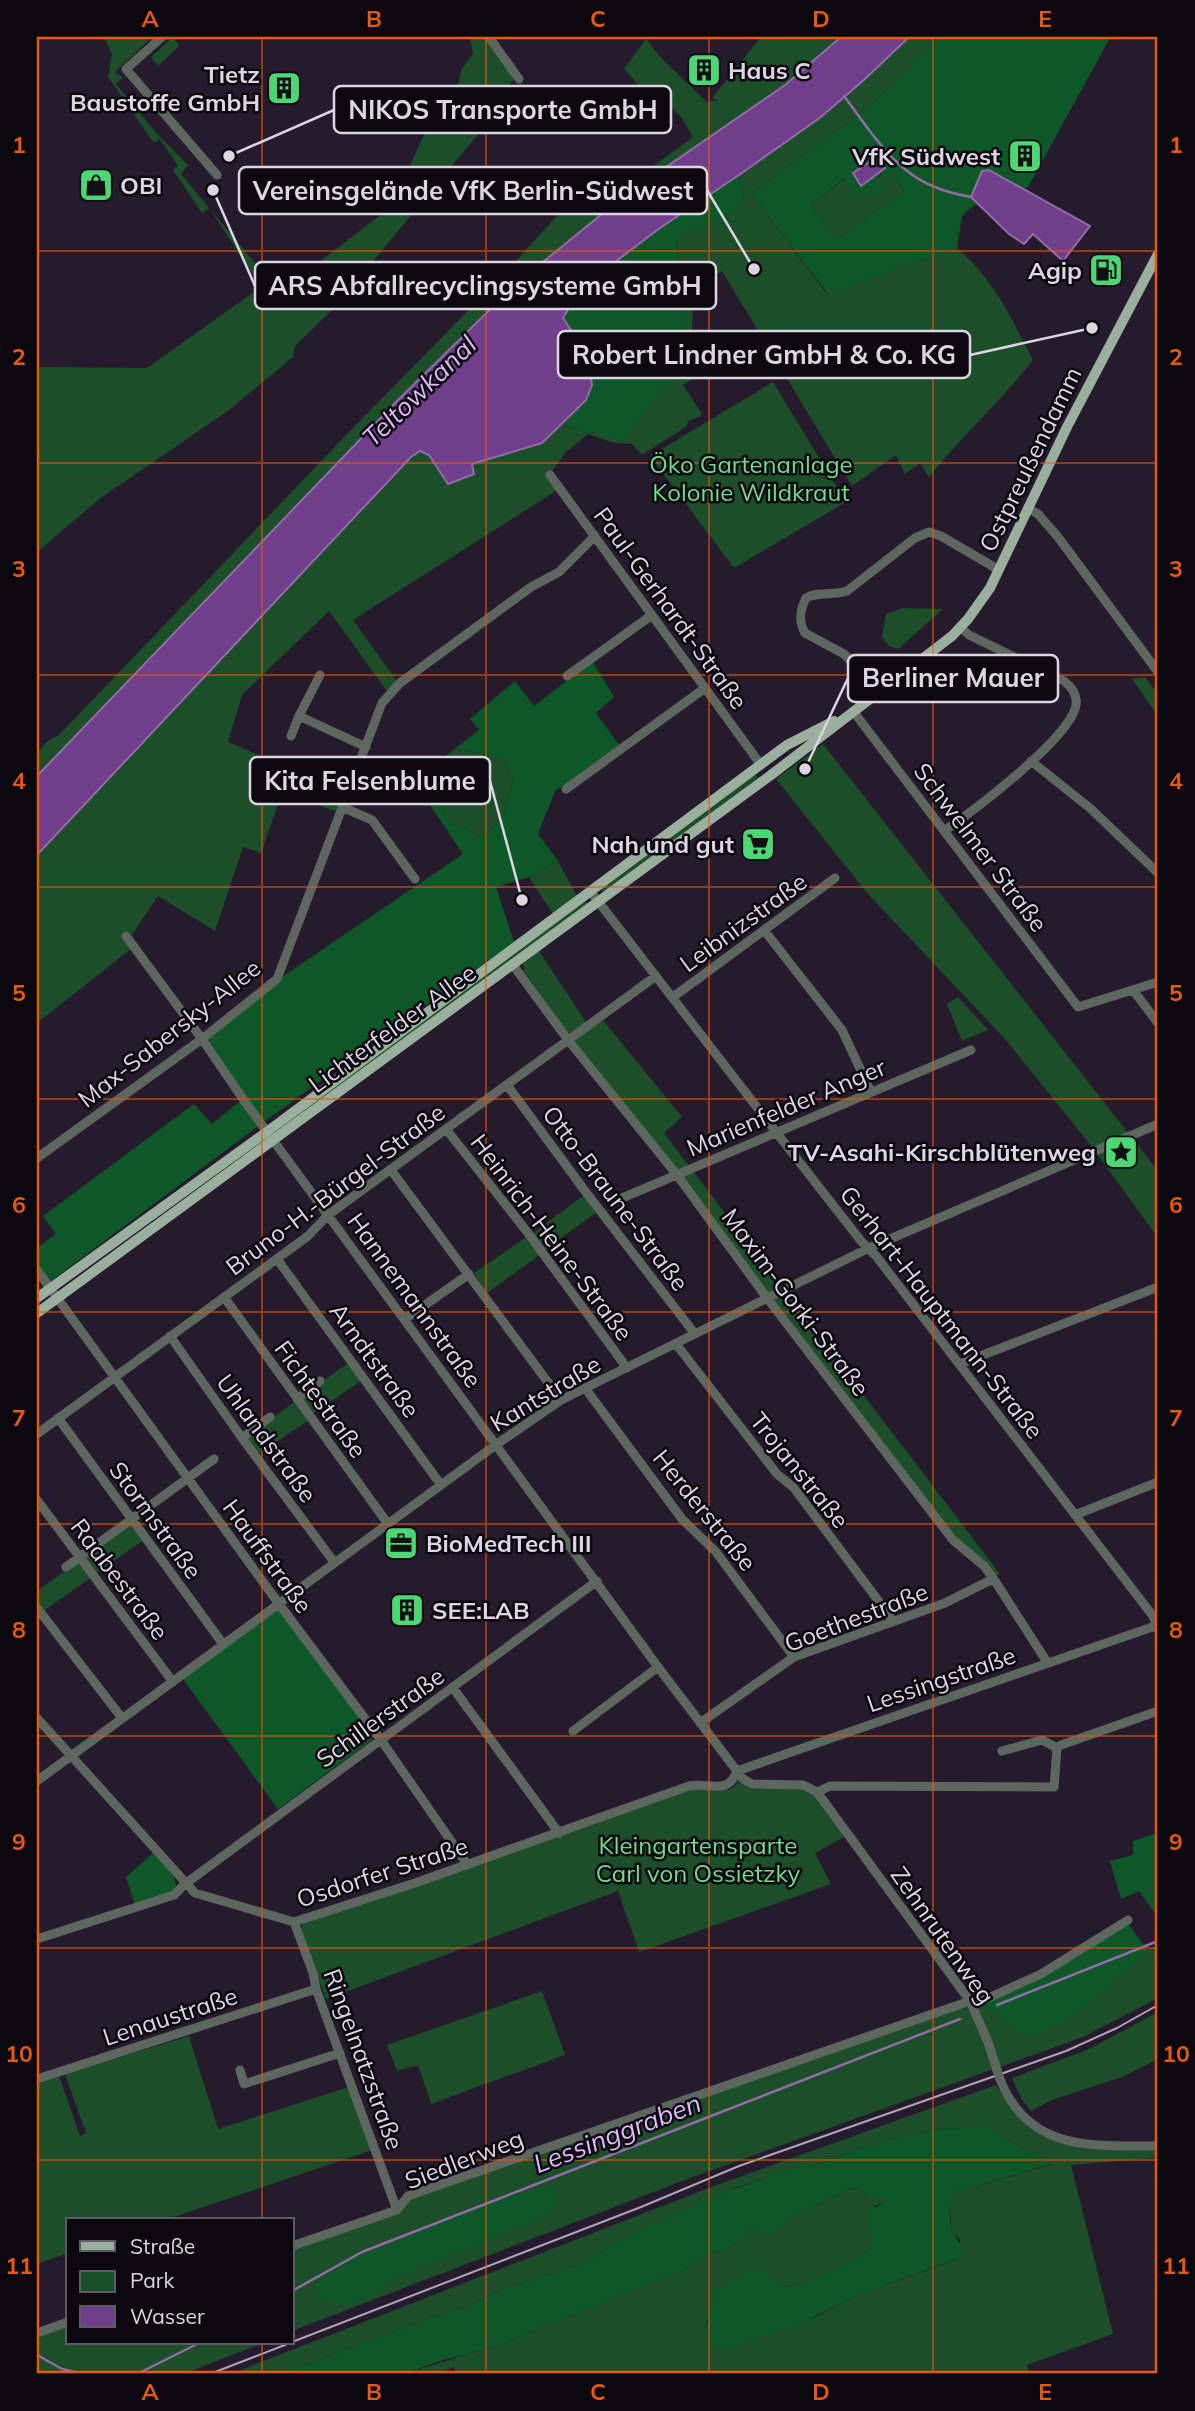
<svg xmlns="http://www.w3.org/2000/svg" width="1195" height="2411" font-family="Mulish,sans-serif">
<rect width="100%" height="100%" fill="#261b2d"/>
<!-- green -->
<path fill="#1b4e29" d="M104 37H152L115 72 123 78 116 84 158 135 188 165 181 174 209 208 202 213 173 170 178 166 160 139 154 143 108 77 112 54Z
M173 37 179 46 158 66 151 57Z
M470 37H485L514 79 484 114 490 120 335 307 295 346 293 357 228 411 102 497 37 552V367L147 368 261 287 210 209 270 281 277 282 297 266 313 267 379 216 395 198 442 96 459 83 461 70 473 54Z
M761 37H841L785 85 569 240 516 284 396 402 37 776V752L49 740 59 735 348 433 505 273 584 186 609 192 637 178 693 137 681 117 665 101 648 95 624 69 646 39 661 58 708 103 710 101H719L712 98Z
M909 37H940L897 81 864 111 751 193 827 294 957 248C993 278 1012 319 1033 360 1001 401 962 436 929 477L920 463 905 474 896 455 852 486 722 271 693 289 691 380 683 385 702 414 701 416 688 421 687 426 642 455 632 444 614 443 588 434 565 453 549 475 559 489 353 620 397 681 387 691 329 611 242 695 228 742 345 791 338 812 282 792 261 853 243 847 215 931 158 896 127 942 131 949 37 1023V855L411 457 420 451 429 455 439 472 542 443 562 423 588 434 598 432 686 313 676 242 693 227 745 200 739 175C800 133 857 89 909 37Z
M893 170 897 175 895 178 904 190 837 240 810 205 846 178 859 197 877 178Z
M773 382 846 502 734 568 650 456Z
M903 608 943 609 898 649 889 646 882 637 886 614Z
M1145 677 1158 694V716L1132 679Z
M823 744 1158 1171V1238L1092 1147 1006 1040 868 894 776 779Z
M456 748 503 759 513 781 503 816 482 839 463 826 451 824 425 779 434 765Z
M755 774 758 778 604 893 601 889Z
M558 861 577 896 553 914 529 877Z
M587 902 588 904 283 1128 281 1124 581 903Z
M539 951 586 1022 572 1033 566 1032 524 971 523 963Z
M958 997 988 1030 962 1041 947 1004Z
M602 1019 682 1117 664 1133 1000 1574 996 1576 955 1538 574 1043V1039Z
M584 1195 598 1211 545 1250 532 1234Z
M525 1238H528L541 1254 487 1293 474 1273Z
M348 1363 364 1379 311 1415 301 1402 302 1396Z
M293 1403H296L309 1420 257 1455 247 1437Z
M129 1523 145 1539 95 1574 84 1560 85 1555Z
M79 1561 92 1577 42 1612 37 1605V1591Z
M738 1782 751 1789H802L815 1796 846 1836 815 1853 831 1884 639 1952 618 1891 326 1999 301 1930 302 1925 306 1922 691 1790C707 1786 729 1798 738 1782Z
M1151 1953 1158 1959V1998L1083 2037 690 2178 292 2331V2250L397 2214 410 2198 963 2006 970 2010 983 2004 997 2012 1011 2027 1121 1972 1142 1955Z
M542 1991 565 2055 431 2104 418 2065 397 2071 387 2045Z
M1158 2012V2059L1122 2077 1052 2100 1031 2111 1021 2098 1012 2078 1089 2049Z
M189 2036 218 2129 349 2087 372 2150 165 2220H68V2253L37 2264V2083L59 2076 80 2136 86 2133 65 2074Z
M996 2085C1021 2130 1057 2150 1109 2150 1125 2150 1143 2147 1158 2152L1154 2158 1071 2165 1113 2334 1027 2365 1030 2374H457L454 2367 434 2374H403L499 2345 639 2288 679 2272 711 2254 733 2246 745 2231 751 2229 758 2234 779 2229 785 2222 848 2189 859 2188 869 2197H886L887 2201 875 2206 872 2248C857 2259 797 2292 780 2286 775 2284 772 2278 769 2274L714 2292 715 2303 705 2326 783 2329 816 2317 844 2301 944 2264 961 2257 960 2240 952 2231 949 2201 954 2193 1053 2164 1039 2159 989 2127 940 2129 902 2136 846 2153 814 2166 791 2168 738 2187 618 2241 584 2263 501 2290 463 2308 432 2317 281 2374H230L714 2186Z
M68 2326V2343H263L183 2374H37V2337Z"/>
<!-- forest -->
<path fill="#0e5728" fill-rule="evenodd" d="M940 37 1110 38 1028 187 973 206 962 216 957 248 828 294 751 193 864 111 897 81ZM893 171 897 175 894 177 904 190 837 240 810 205 845 178 859 198 865 194 869 199 884 188 877 178 882 174 887 180Z
M739 175 745 200 741 207 701 231 693 227 676 242 686 313 674 372 624 438 617 439 594 432 588 434 562 423 586 400 588 356 563 318C574 277 701 200 739 175Z
M592 661 614 697 596 713 619 745 555 791 538 834 558 861 529 877 496 887 514 942 265 1121 44 1286 37 1276V1248L56 1234 43 1216 194 1104 212 1124 245 1097 209 1044 210 1037 282 977 463 854 414 781 434 765 425 779 451 824 463 826 482 839 503 816 513 781 503 759 456 748 479 730 470 719 515 681 534 706Z
M277 1609H280L372 1735V1740L278 1809 183 1679Z
M1158 1833V1918L1139 1891 1121 1899 1110 1861 1133 1855V1841Z
M153 1853C162 1863 180 1876 175 1891L135 1905 126 1877Z
M1128 1923 1147 1950 1158 1946V1959L1151 1953 1142 1955C1119 1975 1053 2045 1022 2033 1008 2028 997 2012 983 2004Z
M989 2127 1039 2159 1054 2163 954 2193C948 2203 949 2218 952 2229 954 2236 961 2243 963 2250L961 2257 844 2301 801 2324 721 2350C690 2333 716 2318 714 2292 726 2282 752 2262 767 2273 773 2277 775 2285 783 2287 799 2289 858 2259 872 2248L868 2212 886 2201V2198L869 2197 859 2188 848 2189 785 2222 779 2229 768 2236 758 2234 751 2229 733 2246 711 2254 679 2272 499 2345 465 2355 443 2360 403 2374H281L432 2317 463 2308 501 2290 584 2263 618 2241 705 2200 791 2168 814 2166 846 2153 902 2136 940 2129Z
M545 2186 557 2193 555 2205 534 2221 393 2279 378 2292 368 2297 350 2303 330 2304 315 2298 316 2283 349 2260 378 2247 480 2206Z"/>
<!-- water -->
<path fill="#703f8c" stroke="#916ca6" stroke-width="2" d="M841 37H909L865 79 821 117 739 175 660 228 582 287 563 318 588 356 592 385 586 400 542 443 472 464 474 474 448 484 429 455 420 451 411 457 37 855V776L396 402 516 284 624 196 785 85Z
M876 157 885 168 861 186 853 173Z
M989 170 1090 226 1063 261 1033 234 1024 244 1009 234 971 197 982 171Z"/>
<g fill="none" stroke-linecap="round" stroke-linejoin="round">
<!-- stream -->
<path stroke="#916ca6" stroke-width="2.5" d="M844 96C871 132 895 174 940 189 950 193 961 195 971 197
M997 2005 1158 1941
M292 2291 362 2252 960 2019
M37 2355 62 2369 84 2374
M137 2374 199 2343"/>
<!-- minor -->
<path stroke="#5e675f" stroke-width="9" d="M162 37 126 69 217 175
M489 37 519 79
M550 475 761 765
M1029 509 1038 514 1058 537 1158 672
M320 675 299 716 366 747
M567 676 652 615
M876 694 852 662 844 654 805 633C798 621 800 610 806 598 817 591 833 596 847 591L915 538 929 532 941 536 999 570
M853 711 1078 1007 1158 982
M291 736 299 716
M1031 761 1091 809 1158 873
M566 789 705 688
M342 807 372 820 415 879
M944 831C975 810 1064 742 1075 709 1079 697 1073 688 1064 681L969 635 960 627
M594 896 776 1132 861 1241 876 1256 1153 1616 1158 1630
M764 930 842 1030 871 1092
M126 936 202 1039 243 1099 658 1667 743 1779 752 1784 803 1785 817 1792 970 2001 988 2042 997 2070
M513 965 568 1040 677 1175 767 1298 953 1540 984 1566 995 1581 1047 1662
M1133 990 1158 1023
M673 997 835 878
M507 1085 585 1191 695 1334
M446 1129 528 1233 627 1368
M37 1158 202 1039 277 979 382 703 400 683 531 587 559 572 595 536
M391 1170 561 1400
M615 1201 971 1050
M277 1259 441 1485
M37 1270 279 1604 381 1740 467 1864
M224 1297 388 1524
M405 1319 469 1274
M170 1336 242 1438 334 1562
M676 1344 777 1474 794 1488 889 1615 892 1622
M960 1364 1158 1287
M585 1388 682 1519 716 1552 794 1657
M297 1399 320 1381
M58 1418 223 1644
M37 1434 308 1236 328 1215 656 976
M242 1438 270 1417
M37 1500 173 1682
M1075 1515 1158 1482
M66 1567 214 1459
M37 1608 122 1718
M453 1688 559 1833
M37 1718 195 1893 294 1922 415 1883 689 1786C710 1782 728 1796 737 1771
M700 1723 794 1657 945 1603 989 1581H995
M573 1731 658 1667
M1002 1751 1042 1740 1057 1748
M737 1771 1158 1625
M37 1781 497 1444 561 1400 869 1248 1158 1124
M817 1792 830 1786 1054 1787 1057 1748 1061 1745 1158 1711
M294 1922 313 1973 316 1989 397 2210
M37 1939 174 1895 185 1884 597 1581
M973 2005 1041 1974 1128 1920
M240 2070 244 2084 340 2053
M37 2079 316 1989
M1000 2079C1028 2152 1093 2146 1158 2146
M292 2246 397 2210 408 2196 970 2001
M37 2333 68 2322"/>
<!-- major -->
<path stroke="#9baf9f" stroke-width="10" d="M37 1298 268 1131 787 745 834 721
M37 1313 771 775 952 636 968 619 990 588 1067 427 1158 254"/>
<!-- tram -->
<path stroke="#afa6b5" stroke-width="2" d="M292 2342 641 2207 739 2166 1066 2051 1117 2028 1158 2005
M210 2374 290 2343"/>
<!-- minor-bridge -->
<path stroke="#5e675f" stroke-width="9" d="M997 2070 1000 2079"/>
</g>
<!-- grid -->
<path fill="none" stroke="#e8590c" stroke-width="2" stroke-opacity="0.55" d="M262 37V2220M486 37V2374M709 37V2374M933 37V2374M37 251H1158M37 463H1158M37 675H1158M37 887H1158M37 1099H1158M37 1312H1158M37 1524H1158M37 1736H1158M37 1948H1158M37 2160H1158M262 2343V2374"/>
<!-- icons -->
<defs>
<g id="building-square" transform="scale(1.75)"><rect x="-9" y="-9" width="18" height="18" rx="4" fill="#4dd676" stroke="#0c0810"/><path d="M-4-6H4V6H1V3H-1V6H-4ZM-2.5-4.3h1.7v1.8h-1.7ZM.8-4.3h1.7v1.8H.8ZM-2.5-1h1.7V.8h-1.7ZM.8-1h1.7V.8H.8Z" fill="#111"/></g>
<g id="shop-square" transform="scale(1.75)"><rect x="-9" y="-9" width="18" height="18" rx="4" fill="#4dd676" stroke="#0c0810"/><path d="M-5-2.5h2.3a2.7 3.5 0 0 1 5.4 0H5L5.5 6h-11ZM-1.5-2.5h3a1.5 2.3 0 0 0-3 0Z" fill="#111"/></g>
<g id="fuel-square" transform="scale(1.75)"><rect x="-9" y="-9" width="18" height="18" rx="4" fill="#4dd676" stroke="#0c0810"/><path d="M-5.5-6h7V0h2V4h1.3V-2.5L3-4.5l.8-.8L6-3V5H2.5V1h-1V6h-7ZM-4.2-4.7v3.2H.2V-4.7Z" fill="#111"/></g>
<g id="supermarket-square" transform="scale(1.75)"><rect x="-9" y="-9" width="18" height="18" rx="4" fill="#4dd676" stroke="#0c0810"/><path d="M-6-5.5h2.5l.6 2H6L4.5 2H-2.5L-4.4-4H-6ZM-1.5 3.2a1.3 1.3 0 1 0 .1 0ZM3 3.2a1.3 1.3 0 1 0 .1 0Z" fill="#111"/></g>
<g id="sight-square" transform="scale(1.75)"><rect x="-9" y="-9" width="18" height="18" rx="4" fill="#4dd676" stroke="#0c0810"/><path d="M0-6L1.8-2.2L6-1.7L2.9 1.2L3.7 5.4L0 3.3L-3.7 5.4L-2.9 1.2L-6-1.7L-1.8-2.2Z" fill="#111"/></g>
<g id="office-square" transform="scale(1.75)"><rect x="-9" y="-9" width="18" height="18" rx="4" fill="#4dd676" stroke="#0c0810"/><path d="M-6-3h4V-5.5h4V-3h4V5H-6ZM-1-4.5V-3h2v-1.5ZM-6 0V1H6V0Z" fill="#111"/></g>
</defs>
<g fill-rule="evenodd">
<use href="#building-square" x="704" y="70"/>
<use href="#building-square" x="284" y="88"/>
<use href="#building-square" x="1025" y="156"/>
<use href="#shop-square" x="96" y="185"/>
<use href="#fuel-square" x="1106" y="270"/>
<use href="#supermarket-square" x="758" y="844"/>
<use href="#sight-square" x="1121" y="1152"/>
<use href="#office-square" x="401" y="1543"/>
<use href="#building-square" x="407" y="1610"/>
</g>
<g text-anchor="middle" dominant-baseline="central" stroke-width="5" stroke-linejoin="round" paint-order="stroke">
<!-- poi labels -->
<g font-size="24" font-weight="bold" fill="#ddd5e2" stroke="#0c0810" text-anchor="end">
<text x="728" y="70" text-anchor="start">Haus C</text>
<text x="260" y="74">Tietz<tspan x="260" dy="28">Baustoffe GmbH</tspan></text>
<text x="1000" y="156">VfK Südwest</text>
<text x="120" y="185" text-anchor="start">OBI</text>
<text x="1082" y="270">Agip</text>
<text x="734" y="844">Nah und gut</text>
<text x="1096" y="1152">TV-Asahi-Kirschblütenweg</text>
<text x="426" y="1543" text-anchor="start">BioMedTech III</text>
<text x="432" y="1610" text-anchor="start">SEE:LAB</text>
</g>
<!-- street labels -->
<g font-size="24" fill="#ddd5e2" stroke="#0c0810">
<text transform="translate(1030 459) rotate(-64)">Ostpreußendamm</text>
<text transform="translate(671 608) rotate(54)">Paul-Gerhardt-Straße</text>
<text transform="translate(981 847) rotate(53)">Schwelmer Straße</text>
<text transform="translate(743 922) rotate(-36)">Leibnizstraße</text>
<text transform="translate(392 1028) rotate(-36)">Lichterfelder Allee</text>
<text transform="translate(169 1033) rotate(-38)">Max-Sabersky-Allee</text>
<text transform="translate(786 1107) rotate(-23)">Marienfelder Anger</text>
<text transform="translate(335 1189) rotate(-37)">Bruno-H.-Bürgel-Straße</text>
<text transform="translate(616 1198) rotate(53)">Otto-Braune-Straße</text>
<text transform="translate(552 1237) rotate(53)">Heinrich-Heine-Straße</text>
<text transform="translate(415 1300) rotate(54)">Hannemannstraße</text>
<text transform="translate(796 1302) rotate(53)">Maxim-Gorki-Straße</text>
<text transform="translate(942 1312) rotate(52)">Gerhart-Hauptmann-Straße</text>
<text transform="translate(375 1360) rotate(54)">Arndtstraße</text>
<text transform="translate(545 1393) rotate(-31)">Kantstraße</text>
<text transform="translate(321 1399) rotate(54)">Fichtestraße</text>
<text transform="translate(267 1438) rotate(54)">Uhlandstraße</text>
<text transform="translate(800 1470) rotate(51)">Trojanstraße</text>
<text transform="translate(705 1510) rotate(51)">Herderstraße</text>
<text transform="translate(156 1520) rotate(54)">Stormstraße</text>
<text transform="translate(268 1556) rotate(54)">Hauffstraße</text>
<text transform="translate(120 1579) rotate(53)">Raabestraße</text>
<text transform="translate(856 1617) rotate(-21)">Goethestraße</text>
<text transform="translate(941 1679) rotate(-19)">Lessingstraße</text>
<text transform="translate(380 1717) rotate(-36)">Schillerstraße</text>
<text transform="translate(382 1872) rotate(-18)">Osdorfer Straße</text>
<text transform="translate(943 1935) rotate(55)">Zehnrutenweg</text>
<text transform="translate(170 2016) rotate(-18)">Lenaustraße</text>
<text transform="translate(364 2059) rotate(70)">Ringelnatzstraße</text>
<text transform="translate(464 2159) rotate(-21)">Siedlerweg</text>
</g>
<!-- park labels -->
<g font-size="24" fill="#6cdd89" stroke="#0c0810">
<text x="751" y="464">Öko Gartenanlage<tspan x="751" dy="28">Kolonie Wildkraut</tspan></text>
<text x="698" y="1845">Kleingartensparte<tspan x="698" dy="28">Carl von Ossietzky</tspan></text>
</g>
<!-- water labels -->
<g font-size="26" font-style="italic" fill="#deb8f7" stroke="#0c0810">
<text transform="translate(419 391) rotate(-44)">Teltowkanal</text>
<text transform="translate(617 2133) rotate(-21)">Lessinggraben</text>
</g>
</g>
<!-- callouts -->
<path fill="none" stroke="#ddd5e2" stroke-width="2.5" d="M229 156L334 110M754 269L707 190M213 190L255 286M1092 328L970 355M805 769L848 678M522 900L490 781"/>
<g fill="#ddd5e2" stroke="#0c0810" stroke-width="2.5">
<circle cx="229" cy="156" r="7"/>
<circle cx="754" cy="269" r="7"/>
<circle cx="213" cy="190" r="7"/>
<circle cx="1092" cy="328" r="7"/>
<circle cx="805" cy="769" r="7"/>
<circle cx="522" cy="900" r="7"/>
</g>
<g fill="#0c0810" stroke="#ddd5e2" stroke-width="2.5">
<rect x="334" y="86" width="337" height="47" rx="7"/>
<rect x="239" y="167" width="468" height="47" rx="7"/>
<rect x="255" y="262" width="461" height="47" rx="7"/>
<rect x="558" y="331" width="412" height="47" rx="7"/>
<rect x="848" y="655" width="210" height="47" rx="7"/>
<rect x="250" y="757" width="240" height="47" rx="7"/>
</g>
<g font-size="26" text-anchor="middle" font-weight="bold" fill="#ddd5e2">
<text x="503" y="119">NIKOS Transporte GmbH</text>
<text x="473" y="200">Vereinsgelände VfK Berlin-Südwest</text>
<text x="485" y="295">ARS Abfallrecyclingsysteme GmbH</text>
<text x="764" y="364">Robert Lindner GmbH &amp; Co. KG</text>
<text x="953" y="687">Berliner Mauer</text>
<text x="370" y="790">Kita Felsenblume</text>
</g>
<!-- border -->
<rect width="1195" height="2411" fill="none" stroke="#0c0810" stroke-width="77"/>
<!-- legend -->
<rect x="66" y="2218" width="228" height="126" fill="#0c0810" stroke="#605a64" stroke-width="2"/>
<rect x="80" y="2241" width="35" height="10" fill="#9baf9f" stroke="#605a64" stroke-width="2"/>
<text x="130" y="2254" font-size="21" fill="#ddd5e2">Straße</text>
<rect x="80" y="2271" width="35" height="21" fill="#1b4e29" stroke="#605a64" stroke-width="2"/>
<text x="130" y="2288" font-size="21" fill="#ddd5e2">Park</text>
<rect x="80" y="2306" width="35" height="21" fill="#703f8c" stroke="#605a64" stroke-width="2"/>
<text x="130" y="2324" font-size="21" fill="#ddd5e2">Wasser</text>
<rect x="38" y="38" width="1118" height="2334" fill="none" stroke="#e8590c" stroke-width="2.5"/>
<g font-size="23" text-anchor="middle" font-weight="bold" fill="#e8590c">
<text x="150" y="27">A</text>
<text x="374" y="27">B</text>
<text x="598" y="27">C</text>
<text x="821" y="27">D</text>
<text x="1045" y="27">E</text>
<text x="19" y="153">1</text>
<text x="1176" y="153">1</text>
<text x="19" y="365">2</text>
<text x="1176" y="365">2</text>
<text x="19" y="577">3</text>
<text x="1176" y="577">3</text>
<text x="19" y="789">4</text>
<text x="1176" y="789">4</text>
<text x="19" y="1001">5</text>
<text x="1176" y="1001">5</text>
<text x="19" y="1213">6</text>
<text x="1176" y="1213">6</text>
<text x="19" y="1426">7</text>
<text x="1176" y="1426">7</text>
<text x="19" y="1638">8</text>
<text x="1176" y="1638">8</text>
<text x="19" y="1850">9</text>
<text x="1176" y="1850">9</text>
<text x="19" y="2062">10</text>
<text x="1176" y="2062">10</text>
<text x="19" y="2274">11</text>
<text x="1176" y="2274">11</text>
<text x="150" y="2400">A</text>
<text x="374" y="2400">B</text>
<text x="598" y="2400">C</text>
<text x="821" y="2400">D</text>
<text x="1045" y="2400">E</text>
</g>
</svg>
